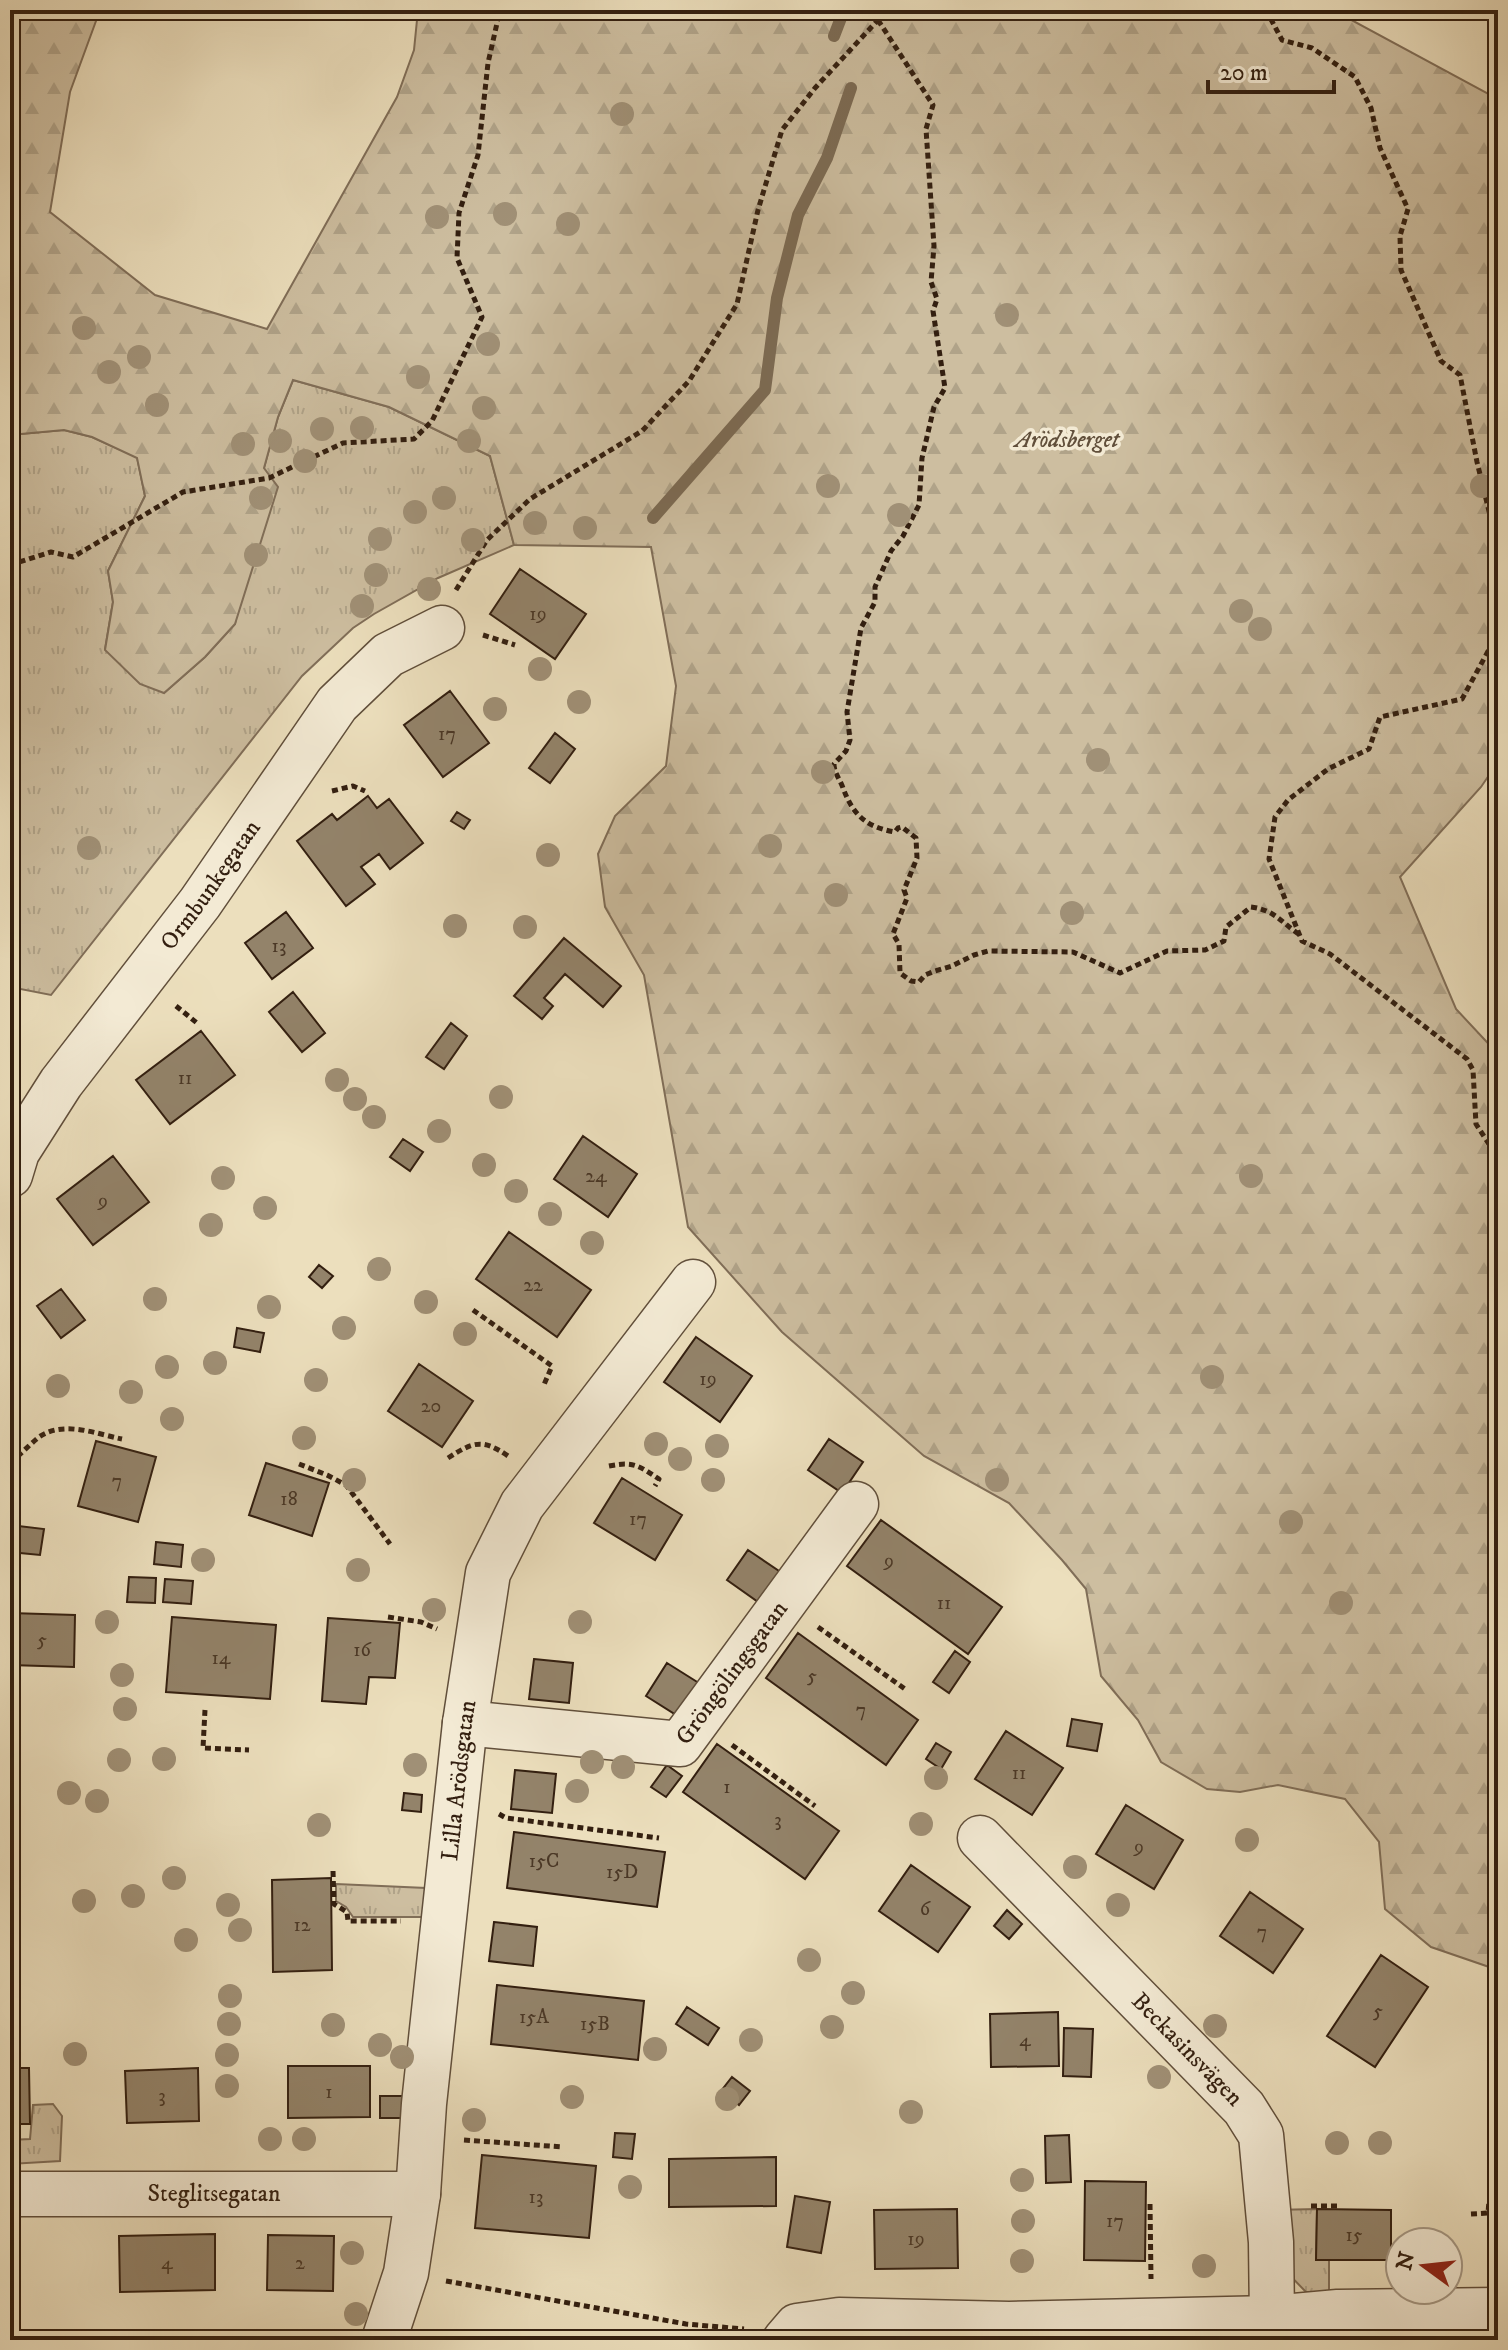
<svg xmlns="http://www.w3.org/2000/svg" width="1508" height="2350" font-family="'IM FELL DW Pica',serif">
<defs>
<pattern id="grass-tufts" width="24" height="20" patternUnits="userSpaceOnUse" patternTransform="scale(2)"><rect width="24" height="20" fill="#cdbea0"/><path d="M3 7l-1-3M5 7V3M7 7l1-3M15 17l-1-3M17 17v-4M19 17l1-3" fill="none" stroke="#b0a389"/></pattern>
<pattern id="forest-firs" width="22" height="20" patternUnits="userSpaceOnUse" patternTransform="scale(2)"><rect width="22" height="20" fill="#cdbea0"/><path d="M5 1l3.5 6h-7zM16 11l3.5 6h-7z" fill="#b0a389"/></pattern>
</defs>
<rect width="100%" height="100%" fill="#ecdfbd"/>
<filter id="stains"><feTurbulence type="fractalNoise" baseFrequency=".0025" numOctaves="4"/><feColorMatrix values="0 0 0 0 .2 0 0 0 0 .09 0 0 0 0 .02 0 0 0 .5 -.17"/></filter>
<radialGradient id="worn" r=".72"><stop offset=".6" stop-color="#630" stop-opacity="0"/><stop offset="1" stop-color="#630" stop-opacity=".3"/></radialGradient>
<!-- grass -->
<path fill="url(#grass-tufts)" stroke="#806e58" stroke-width="2" d="M293 380 389 407 490 456 514 545 438 578 374 614 353 628 302 676 51 995 10 987V435L64 430 92 437 137 457 145 496 108 571 113 602 105 649 164 693 205 657 235 624 264 468 278 417Z
M336 1884 426 1888 424 1917H353L346 1907 336 1901Z
M53 2104 62 2116 60 2161 10 2164V2140L30 2139 33 2105Z
M1317 2209 1316 2259H1329V2293L1306 2292 1276 2261 1273 2210Z"/>
<!-- forest -->
<path fill="url(#forest-firs)" stroke="#806e58" stroke-width="2" d="M10 10H100L70 92 50 212 155 295 267 329 397 97 414 50 418 10H1333L1498 99V762L1481 787 1400 877 1456 1009 1498 1054V1970L1431 1947 1385 1909 1379 1842 1345 1799 1278 1785 1240 1792 1207 1789 1161 1762 1138 1720 1101 1676 1086 1589 1062 1560 1009 1503 924 1456 782 1332 688 1227 644 975 605 907 598 854 615 816 666 766 676 686 651 547 514 545 490 456 389 407 293 380 278 417 264 468 278 487 235 624 205 657 164 693 140 684 105 650 113 602 108 571 145 496 137 458 92 437 64 430 10 435Z"/>
<g fill="none" stroke-linecap="round" stroke-linejoin="round">
<!-- stream -->
<path stroke="#7c6b54" stroke-width="12" d="M834 36 844 10
M653 518 765 390 777 298 798 215 827 158 851 88"/>
</g>
<!-- building -->
<path fill="#93836a" stroke="#331f10" stroke-width="2" d="M520 569 586 614 555 659 490 614Z
M450 691 489 743 443 777 404 725Z
M555 733 575 749 550 783 529 768Z
M368 796 377 808 389 799 423 843 390 869 379 854 361 867 375 884 346 906 297 841 332 814 337 820Z
M457 812 470 820 464 829 451 821Z
M286 912 313 948 272 979 245 943Z
M564 938 621 986 603 1007 565 974 544 998 553 1006 542 1019 514 996Z
M293 992 325 1033 302 1052 269 1012Z
M451 1023 467 1036 444 1069 426 1057Z
M201 1031 235 1075 170 1124 136 1080Z
M583 1136 637 1174 608 1217 554 1179Z
M403 1139 423 1152 410 1171 390 1157Z
M113 1156 149 1202 93 1245 57 1199Z
M509 1232 591 1290 557 1337 476 1279Z
M319 1265 333 1276 322 1288 309 1277Z
M61 1289 85 1320 61 1338 37 1306Z
M237 1328 264 1333 260 1352 234 1347Z
M696 1337 752 1376 720 1422 664 1382Z
M419 1364 473 1401 442 1447 388 1411Z
M829 1439 863 1462 842 1493 808 1470Z
M96 1441 156 1457 138 1522 78 1506Z
M266 1463 329 1483 312 1536 249 1515Z
M622 1478 682 1515 655 1560 594 1523Z
M881 1520 1002 1607 968 1654 847 1566Z
M10 1525 44 1529 40 1555 10 1552Z
M156 1542 183 1545 181 1567 154 1564Z
M748 1550 782 1573 761 1604 727 1580Z
M129 1577 156 1578 155 1603 127 1602Z
M165 1579 193 1581 191 1604 163 1602Z
M10 1613 75 1615 74 1667 10 1665Z
M172 1617 276 1625 270 1699 166 1692Z
M328 1618 400 1623 395 1678 369 1677 366 1704 322 1701Z
M798 1633 918 1720 886 1765 766 1678Z
M955 1651 970 1662 949 1693 933 1682Z
M534 1659 573 1663 569 1703 529 1699Z
M667 1663 702 1685 681 1718 646 1696Z
M1072 1719 1102 1724 1097 1751 1067 1746Z
M1006 1731 1063 1768 1032 1815 975 1779Z
M936 1743 951 1752 941 1769 926 1759Z
M717 1744 839 1831 805 1879 683 1792Z
M667 1765 682 1776 666 1797 651 1787Z
M515 1770 556 1774 552 1813 511 1809Z
M404 1793 422 1795 421 1812 402 1810Z
M1126 1805 1183 1840 1154 1889 1096 1854Z
M514 1832 665 1852 657 1907 507 1888Z
M911 1865 970 1907 938 1952 879 1911Z
M331 1878 332 1970 273 1972 272 1880Z
M1250 1892 1303 1929 1273 1973 1220 1936Z
M1007 1910 1022 1924 1009 1939 994 1926Z
M494 1922 537 1927 533 1966 489 1961Z
M1381 1955 1428 1987 1375 2067 1327 2036Z
M497 1985 644 2001 638 2060 491 2044Z
M687 2007 719 2028 708 2045 676 2024Z
M1058 2012 1059 2066 991 2067 990 2014Z
M1064 2028 1093 2029 1091 2077 1063 2076Z
M288 2066H370V2117L288 2118Z
M10 2068H29L30 2124H10Z
M198 2068 199 2121 127 2123 125 2071Z
M732 2077 750 2091 739 2105 721 2091Z
M380 2096H414V2118H380Z
M615 2133 635 2134 632 2159 613 2157Z
M1069 2135 1071 2182 1046 2183 1045 2136Z
M482 2155 596 2166 589 2238 475 2228Z
M776 2157V2206L669 2207V2159Z
M1085 2181 1146 2182 1145 2261 1084 2260Z
M795 2196 830 2202 821 2253 787 2247Z
M957 2209 958 2268 875 2269 874 2210Z
M1317 2209 1391 2210V2260H1316Z
M215 2234V2290L120 2292 119 2236Z
M268 2235 334 2236 333 2291 267 2290Z"/>
<g fill="none" stroke-linecap="round" stroke-linejoin="round">
<!-- minor casing -->
<g stroke="#614f3b" stroke-width="47">
<g id="minor">
<path id="s1" d="M10 1175 17 1152 61 1083 200 903 337 704 388 655 442 628"/>
<path id="s2" d="M465 1723 680 1744 856 1504"/>
<path id="s3" d="M980 1838 1244 2108 1261 2135 1271 2242 1272 2318"/>
<path id="s4" d="M10 2194H418"/>
<path id="s5" d="M384 2340 406 2273 418 2194 424 2104 465 1723 488 1573 522 1505 693 1282"/>
<path d="M785 2340 797 2326 839 2320 1009 2324 1272 2318 1338 2312 1498 2310"/>
</g>
</g>
<!-- path -->
<path stroke="#331f10" stroke-width="5" stroke-dasharray="6 4" stroke-linecap="butt" d="M1266 10 1282 40 1312 48 1355 77 1371 108 1380 148 1408 209 1400 236 1401 270 1441 361 1460 375 1477 462 1498 548
M878 20 933 105 926 129 934 246 931 282 937 299 933 311 945 388 934 407 922 458 919 505 903 536 891 551 875 587V602L861 628 847 712 850 740 846 751 834 764C834 773 840 779 843 788 853 815 866 827 895 832L898 828 902 827 916 838 917 858 904 890 907 898 893 934 899 944 900 973 911 981 919 982 925 975 935 971 952 966 974 955 988 951 1073 952 1120 973 1167 951 1205 950 1224 941 1226 927 1251 907C1275 910 1282 923 1300 935
M10 565 51 552 73 557 183 492 269 478 343 443 414 439 432 421 482 317 457 258 459 213 478 155 488 63 500 10
M456 590 487 540 530 499 642 431 689 381 737 304 758 210 782 130 815 88 878 20 885 10
M1498 633 1462 699 1380 717 1369 749 1328 769 1288 800 1275 817 1269 859 1302 941 1330 954 1467 1059 1473 1070 1476 1124 1498 1158
M483 635 515 645
M332 791 353 786 365 791
M176 1006 197 1023
M473 1310 552 1366 543 1387
M448 1458C473 1442 482 1438 508 1456
M10 1463C20 1455 29 1445 39 1437 63 1420 97 1434 122 1439
M299 1464 327 1475 346 1485 390 1544
M609 1466C634 1461 639 1466 659 1479L655 1486
M388 1617 421 1622 437 1629
M818 1627 905 1689
M205 1710 203 1748 249 1750
M732 1745 815 1806
M499 1814 506 1818 659 1838
M333 1871 334 1904 347 1912 348 1921H401
M464 2140 563 2147
M1150 2204 1151 2279
M1311 2206H1338
M1471 2214 1488 2213 1489 2201H1498
M446 2281 686 2324 744 2329"/>
<!-- minor -->
<use href="#minor" stroke="#f3ead4" stroke-width="44"/>
</g>
<!-- trees -->
<g fill="#a09076">
<circle cx="622" cy="114" r="12"/>
<circle cx="505" cy="214" r="12"/>
<circle cx="437" cy="217" r="12"/>
<circle cx="568" cy="224" r="12"/>
<circle cx="1007" cy="315" r="12"/>
<circle cx="84" cy="328" r="12"/>
<circle cx="488" cy="344" r="12"/>
<circle cx="139" cy="357" r="12"/>
<circle cx="109" cy="372" r="12"/>
<circle cx="418" cy="377" r="12"/>
<circle cx="157" cy="405" r="12"/>
<circle cx="484" cy="408" r="12"/>
<circle cx="362" cy="428" r="12"/>
<circle cx="322" cy="429" r="12"/>
<circle cx="280" cy="441" r="12"/>
<circle cx="469" cy="441" r="12"/>
<circle cx="243" cy="444" r="12"/>
<circle cx="305" cy="461" r="12"/>
<circle cx="828" cy="486" r="12"/>
<circle cx="1482" cy="486" r="12"/>
<circle cx="261" cy="498" r="12"/>
<circle cx="444" cy="498" r="12"/>
<circle cx="415" cy="512" r="12"/>
<circle cx="899" cy="515" r="12"/>
<circle cx="535" cy="523" r="12"/>
<circle cx="585" cy="528" r="12"/>
<circle cx="380" cy="539" r="12"/>
<circle cx="473" cy="540" r="12"/>
<circle cx="256" cy="555" r="12"/>
<circle cx="376" cy="575" r="12"/>
<circle cx="429" cy="589" r="12"/>
<circle cx="362" cy="606" r="12"/>
<circle cx="1241" cy="611" r="12"/>
<circle cx="1260" cy="629" r="12"/>
<circle cx="540" cy="669" r="12"/>
<circle cx="579" cy="702" r="12"/>
<circle cx="495" cy="709" r="12"/>
<circle cx="1098" cy="760" r="12"/>
<circle cx="823" cy="772" r="12"/>
<circle cx="770" cy="846" r="12"/>
<circle cx="89" cy="848" r="12"/>
<circle cx="548" cy="855" r="12"/>
<circle cx="836" cy="895" r="12"/>
<circle cx="1072" cy="913" r="12"/>
<circle cx="455" cy="926" r="12"/>
<circle cx="525" cy="927" r="12"/>
<circle cx="337" cy="1080" r="12"/>
<circle cx="501" cy="1097" r="12"/>
<circle cx="355" cy="1099" r="12"/>
<circle cx="374" cy="1117" r="12"/>
<circle cx="439" cy="1131" r="12"/>
<circle cx="484" cy="1165" r="12"/>
<circle cx="1251" cy="1176" r="12"/>
<circle cx="223" cy="1178" r="12"/>
<circle cx="516" cy="1191" r="12"/>
<circle cx="265" cy="1208" r="12"/>
<circle cx="550" cy="1214" r="12"/>
<circle cx="211" cy="1225" r="12"/>
<circle cx="592" cy="1243" r="12"/>
<circle cx="379" cy="1269" r="12"/>
<circle cx="155" cy="1299" r="12"/>
<circle cx="426" cy="1302" r="12"/>
<circle cx="269" cy="1307" r="12"/>
<circle cx="344" cy="1328" r="12"/>
<circle cx="465" cy="1334" r="12"/>
<circle cx="215" cy="1363" r="12"/>
<circle cx="167" cy="1367" r="12"/>
<circle cx="1212" cy="1377" r="12"/>
<circle cx="316" cy="1380" r="12"/>
<circle cx="58" cy="1386" r="12"/>
<circle cx="131" cy="1392" r="12"/>
<circle cx="172" cy="1419" r="12"/>
<circle cx="304" cy="1438" r="12"/>
<circle cx="656" cy="1444" r="12"/>
<circle cx="717" cy="1446" r="12"/>
<circle cx="680" cy="1459" r="12"/>
<circle cx="354" cy="1480" r="12"/>
<circle cx="713" cy="1480" r="12"/>
<circle cx="997" cy="1480" r="12"/>
<circle cx="1291" cy="1522" r="12"/>
<circle cx="203" cy="1560" r="12"/>
<circle cx="358" cy="1570" r="12"/>
<circle cx="1341" cy="1603" r="12"/>
<circle cx="434" cy="1610" r="12"/>
<circle cx="107" cy="1622" r="12"/>
<circle cx="580" cy="1622" r="12"/>
<circle cx="122" cy="1675" r="12"/>
<circle cx="125" cy="1709" r="12"/>
<circle cx="164" cy="1759" r="12"/>
<circle cx="119" cy="1760" r="12"/>
<circle cx="592" cy="1762" r="12"/>
<circle cx="415" cy="1765" r="12"/>
<circle cx="623" cy="1767" r="12"/>
<circle cx="936" cy="1778" r="12"/>
<circle cx="577" cy="1791" r="12"/>
<circle cx="69" cy="1793" r="12"/>
<circle cx="97" cy="1801" r="12"/>
<circle cx="921" cy="1824" r="12"/>
<circle cx="319" cy="1825" r="12"/>
<circle cx="1247" cy="1840" r="12"/>
<circle cx="1075" cy="1867" r="12"/>
<circle cx="174" cy="1878" r="12"/>
<circle cx="133" cy="1896" r="12"/>
<circle cx="84" cy="1901" r="12"/>
<circle cx="228" cy="1905" r="12"/>
<circle cx="1118" cy="1905" r="12"/>
<circle cx="240" cy="1930" r="12"/>
<circle cx="186" cy="1940" r="12"/>
<circle cx="809" cy="1960" r="12"/>
<circle cx="853" cy="1993" r="12"/>
<circle cx="230" cy="1996" r="12"/>
<circle cx="229" cy="2024" r="12"/>
<circle cx="333" cy="2025" r="12"/>
<circle cx="1215" cy="2026" r="12"/>
<circle cx="832" cy="2027" r="12"/>
<circle cx="751" cy="2040" r="12"/>
<circle cx="380" cy="2045" r="12"/>
<circle cx="655" cy="2049" r="12"/>
<circle cx="75" cy="2054" r="12"/>
<circle cx="227" cy="2055" r="12"/>
<circle cx="402" cy="2057" r="12"/>
<circle cx="1159" cy="2077" r="12"/>
<circle cx="227" cy="2086" r="12"/>
<circle cx="572" cy="2097" r="12"/>
<circle cx="727" cy="2099" r="12"/>
<circle cx="911" cy="2112" r="12"/>
<circle cx="474" cy="2120" r="12"/>
<circle cx="270" cy="2139" r="12"/>
<circle cx="304" cy="2139" r="12"/>
<circle cx="1337" cy="2143" r="12"/>
<circle cx="1380" cy="2143" r="12"/>
<circle cx="1022" cy="2180" r="12"/>
<circle cx="630" cy="2187" r="12"/>
<circle cx="1023" cy="2221" r="12"/>
<circle cx="352" cy="2253" r="12"/>
<circle cx="1022" cy="2261" r="12"/>
<circle cx="1204" cy="2266" r="12"/>
<circle cx="356" cy="2314" r="12"/>
</g>
<g text-anchor="middle" dominant-baseline="central" stroke-width="7" stroke-linejoin="round" paint-order="stroke">
<!-- number labels -->
<g font-size="20" fill="#4b3826">
<text x="538" y="614">19</text>
<text x="447" y="734">17</text>
<text x="279" y="946">13</text>
<text x="185" y="1078">11</text>
<text x="596" y="1176">24</text>
<text x="103" y="1201">9</text>
<text x="533" y="1285">22</text>
<text x="708" y="1379">19</text>
<text x="431" y="1406">20</text>
<text x="117" y="1481">7</text>
<text x="289" y="1499">18</text>
<text x="638" y="1519">17</text>
<text x="889" y="1561">9</text>
<text x="944" y="1603">11</text>
<text x="42" y="1640">5</text>
<text x="362" y="1650">16</text>
<text x="221" y="1658">14</text>
<text x="812" y="1676">5</text>
<text x="861" y="1710">7</text>
<text x="1019" y="1773">11</text>
<text x="727" y="1787">1</text>
<text x="778" y="1820">3</text>
<text x="1139" y="1847">9</text>
<text x="544" y="1861">15C</text>
<text x="622" y="1872">15D</text>
<text x="925" y="1909">6</text>
<text x="302" y="1925">12</text>
<text x="1262" y="1932">7</text>
<text x="1378" y="2011">5</text>
<text x="534" y="2017">15A</text>
<text x="595" y="2024">15B</text>
<text x="1025" y="2040">4</text>
<text x="329" y="2092">1</text>
<text x="162" y="2096">3</text>
<text x="536" y="2197">13</text>
<text x="1115" y="2221">17</text>
<text x="1354" y="2235">15</text>
<text x="916" y="2239">19</text>
<text x="167" y="2263">4</text>
<text x="300" y="2263">2</text>
</g>
<!-- park labels -->
<g font-size="24" font-style="italic" fill="#614f3b" stroke="#f3ead4">
<text x="1067" y="440">Arödsberget</text>
</g>
<!-- street labels -->
<g font-size="24" fill="#331f10" stroke="#f3ead4">
<text stroke="none"><textPath href="#s1" startOffset="354">Ormbunkegatan</textPath></text>
<text stroke="none"><textPath href="#s2" startOffset="304">Gröngölingsgatan</textPath></text>
<text stroke="none"><textPath href="#s5" startOffset="566">Lilla Arödsgatan</textPath></text>
<text stroke="none"><textPath href="#s3" startOffset="296">Beckasinsvägen</textPath></text>
<text stroke="none"><textPath href="#s4" startOffset="204">Steglitsegatan</textPath></text>
</g>
</g>
<!-- margin -->
<rect width="1508" height="2350" fill="none" stroke="#ecdfbd" stroke-width="40"/>
<rect x="12" y="12" width="1484" height="2326" fill="none" stroke="#331f10" stroke-width="4"/>
<rect x="20" y="20" width="1468" height="2310" fill="none" stroke="#331f10" stroke-width="2"/>
<!-- north arrow -->
<g transform="translate(1424 2266) rotate(285)"><circle r="38" fill="#f3ead4" stroke="#a69986" stroke-width="2"/>
<path d="M0-6L14 30L0 20L-14 30Z" fill="#8f2418"/>
<text y="-12" font-size="22" font-weight="bold" text-anchor="middle" fill="#331f10">N</text>
</g>
<!-- scale -->
<path d="M1208 80v12h126v-12" fill="none" stroke="#331f10" stroke-width="4"/>
<text x="1220" y="80" font-size="24" fill="#331f10" stroke="#f3ead4" stroke-width="6" paint-order="stroke">20 m</text>
<rect width="100%" height="100%" filter="url(#stains)"/>
<rect width="100%" height="100%" fill="url(#worn)"/>
</svg>
